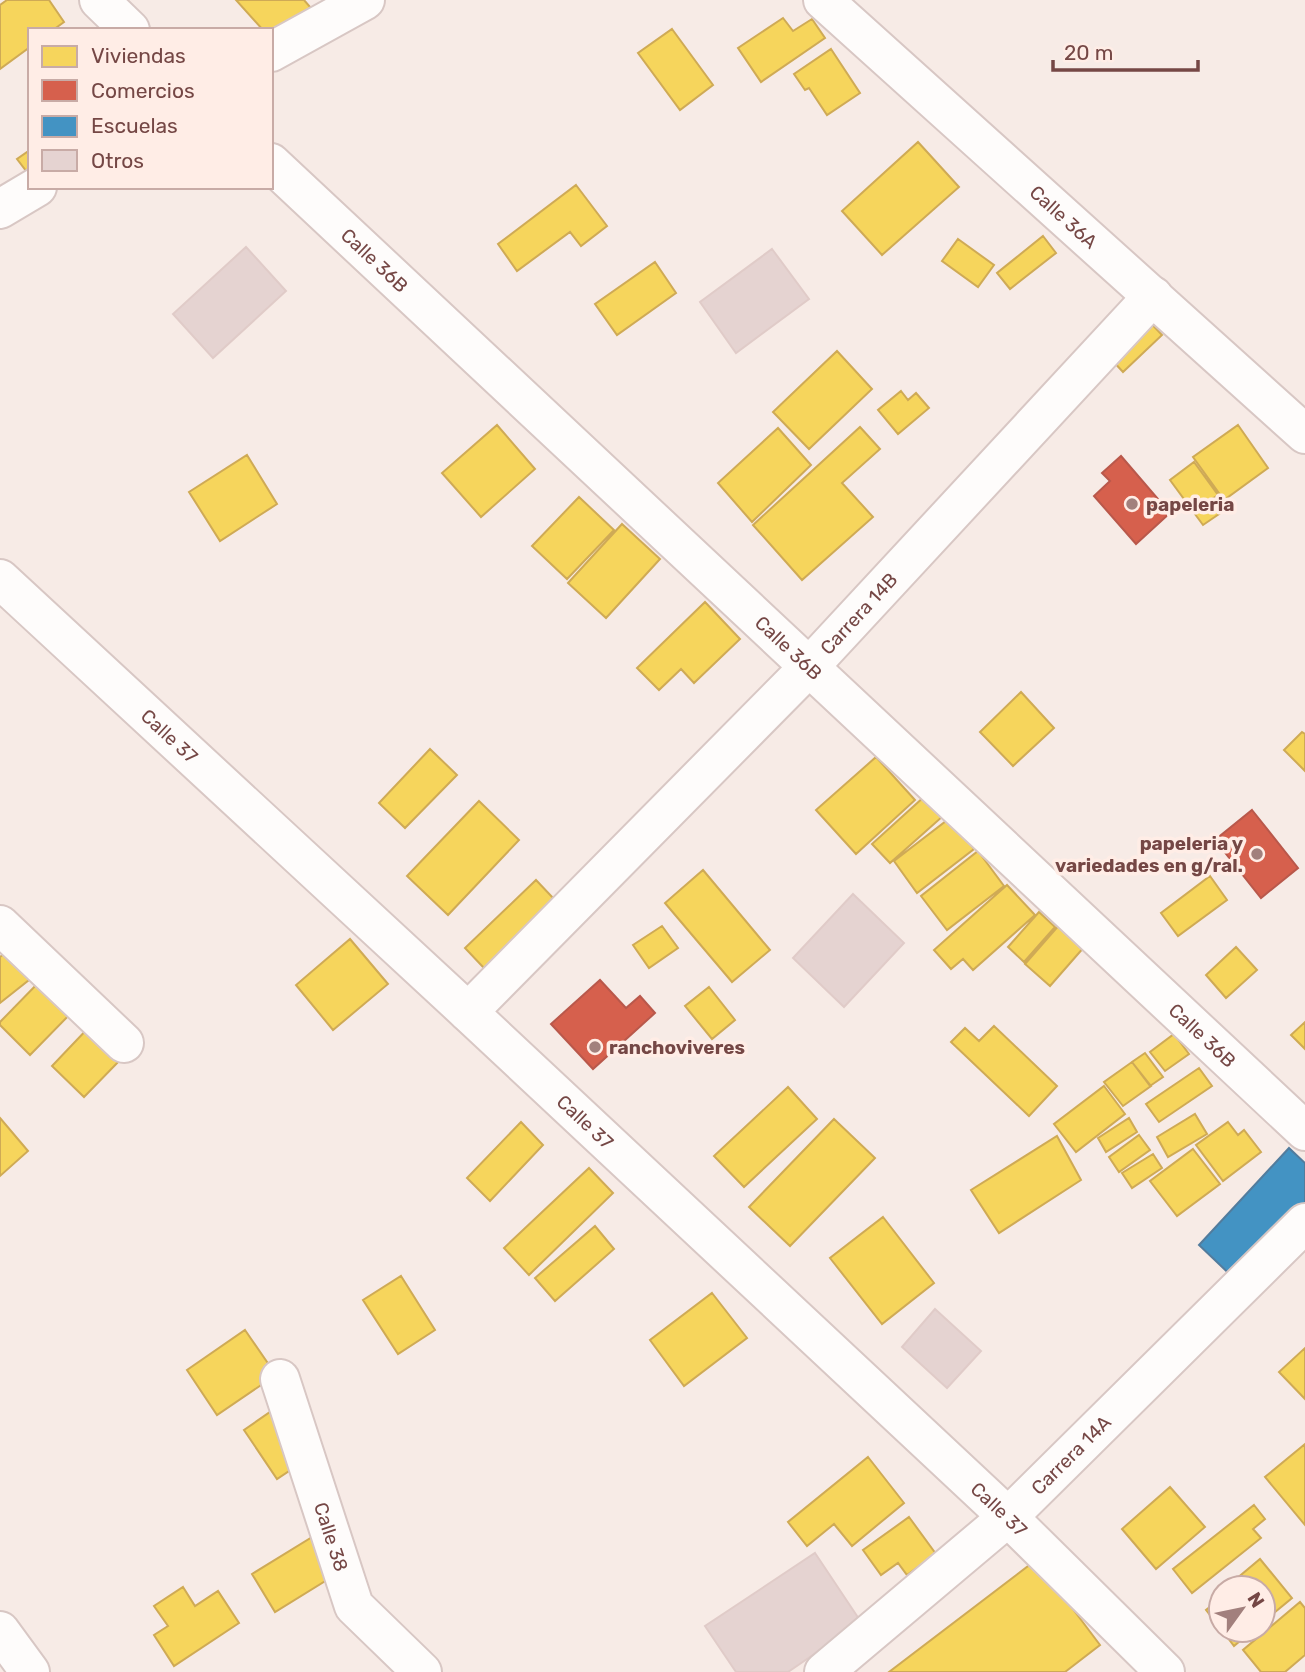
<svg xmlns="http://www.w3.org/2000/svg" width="1305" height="1672" font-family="Rubik,sans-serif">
<rect width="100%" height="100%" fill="#f7ebe6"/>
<!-- homes -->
<path fill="#f6d55c" stroke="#cfaa55" stroke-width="2" d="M7 0H49L64 22 53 30H30V47L0 69V5Z
M236 0H304L311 8 271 39V30H263Z
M783 18 793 31 812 19 825 38 761 82 738 48Z
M672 29 713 85 680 110 638 53Z
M831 49 860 93 827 115 809 88 805 90 794 74Z
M918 142 959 187 882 255 842 211Z
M30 150V176L17 159Z
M576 185 607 226 581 246 570 232 517 271 498 244Z
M1043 236 1056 253 1010 289 997 273Z
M958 239 994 265 978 287 942 261Z
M655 262 676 293 617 335 595 304Z
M1129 300 1162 335 1123 372 1090 336Z
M837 351 872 389 809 449 773 412Z
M901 391 908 400 916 393 929 408 898 434 878 410Z
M497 425 535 469 481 517 442 473Z
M1238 425 1268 468 1224 500 1193 457Z
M860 427 880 449 842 483 873 517 802 580 753 525Z
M778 428 811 465 752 522 718 483Z
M247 455 277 504 220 541 189 492Z
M1194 462 1218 495 1212 499 1222 512 1203 525 1170 480Z
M579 497 614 530 567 579 532 546Z
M622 524 660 559 606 618 568 583Z
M705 602 740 639 694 683 681 669 659 690 637 668Z
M1021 692 1054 728 1013 766 980 732Z
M1302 732 1305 734V771L1284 750Z
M430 749 457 775 405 828 379 803Z
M876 757 915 800 856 854 816 810Z
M925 796 943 816 890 863 872 844Z
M479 801 519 840 448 915 407 876Z
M950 818 974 849 917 893 894 861Z
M978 851 1004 886 947 930 921 896Z
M703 870 770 950 732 982 665 903Z
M1210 876 1227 900 1178 936 1161 913Z
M536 880 572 918 501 986 465 948Z
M1007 885 1035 915 973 970 963 959 951 969 934 950Z
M1039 912 1055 927 1024 962 1008 947Z
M1060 924 1085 946 1050 986 1025 964Z
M662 926 678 948 649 968 633 945Z
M350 939 388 984 333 1030 296 985Z
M16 944 39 972 0 1003V957Z
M1236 947 1257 970 1226 998 1206 975Z
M44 977 76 1008 30 1055 0 1025V1022Z
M709 987 735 1020 712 1039 685 1006Z
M1305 1022V1049L1291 1035Z
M92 1024 124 1056 84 1097 52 1066Z
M994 1026 1057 1086 1029 1116 951 1042 965 1028 979 1041Z
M1174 1034 1189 1054 1165 1071 1150 1052Z
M1145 1053 1163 1077 1150 1086 1132 1062Z
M1132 1062 1151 1086 1123 1106 1104 1082Z
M1199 1068 1212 1086 1159 1122 1146 1104Z
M1104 1086 1125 1114 1076 1152 1054 1124Z
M788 1087 817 1119 744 1187 714 1156Z
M1195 1114 1207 1134 1168 1157 1157 1137Z
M0 1118 28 1151 0 1176Z
M1129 1118 1137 1132 1106 1152 1098 1138Z
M834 1119 875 1158 790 1246 749 1207Z
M521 1122 543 1145 490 1201 467 1178Z
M1228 1122 1238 1135 1244 1130 1261 1152 1223 1181 1196 1145Z
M1139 1135 1150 1150 1119 1172 1109 1157Z
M1057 1136 1081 1180 999 1233 971 1190Z
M1193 1149 1220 1184 1177 1216 1150 1181Z
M1153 1154 1162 1168 1132 1188 1122 1173Z
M589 1168 613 1193 529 1275 504 1248Z
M883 1217 934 1283 882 1324 830 1258Z
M595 1226 614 1249 555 1301 535 1278Z
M401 1276 435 1330 398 1354 363 1300Z
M712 1293 747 1338 684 1386 650 1340Z
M245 1330 276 1375 217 1415 187 1370Z
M1305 1348V1399L1279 1372Z
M283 1403 316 1453 277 1479 244 1430Z
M1305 1444V1525L1265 1477Z
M868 1457 904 1503 852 1546 834 1524 807 1546 788 1522Z
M1170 1487 1205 1527 1156 1569 1122 1529Z
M1254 1505 1265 1519 1253 1529 1261 1538 1192 1593 1173 1569Z
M909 1517 936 1554 907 1575 898 1563 881 1575 863 1550Z
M330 1526 356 1562 275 1612 252 1574Z
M1260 1559 1292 1598 1263 1622V1588H1231L1229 1585Z
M1036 1560 1100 1645 1065 1672H889Z
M183 1587 195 1606 218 1591 239 1623 174 1666 154 1635 168 1626 154 1606Z
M1221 1598V1629L1206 1610Z
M1300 1602 1305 1608V1655L1285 1672H1261L1243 1650Z
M1222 1630H1253L1234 1646Z"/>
<!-- shops -->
<path fill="#d6604d" stroke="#b9584b" stroke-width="2" d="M1121 456 1170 513 1136 544 1094 496 1110 481 1102 473Z
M1252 810 1298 868 1261 898 1215 840Z
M600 980 626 1008 640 996 655 1013 593 1069 551 1024Z"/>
<!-- schools -->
<path fill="#4393c3" stroke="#527c9d" stroke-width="2" d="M1289 1148 1305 1163V1215L1240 1284 1199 1245Z"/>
<!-- building -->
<path fill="#e5d3d1" stroke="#e0cbc8" stroke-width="2" d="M246 247 286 291 213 358 173 314Z
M772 249 809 299 736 353 700 302Z
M853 894 904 943 844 1007 793 958Z
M935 1309 981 1351 947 1388 902 1347Z
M815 1553 861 1622 788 1672H736L705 1626Z"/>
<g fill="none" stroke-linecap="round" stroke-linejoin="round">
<!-- street casing -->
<g stroke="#d8c7c4" stroke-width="42">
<g id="street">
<path d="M99 0 130 30"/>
<path id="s1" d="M823 0 1305 434"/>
<path d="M271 52 365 0"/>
<path id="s2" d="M271 163 1305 1131"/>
<path d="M0 209 37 187"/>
<path id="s3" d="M0 579 468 1012 1008 1517 1165 1672"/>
<path d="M0 925 124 1043"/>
<path id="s4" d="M468 1012 809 667 1153 296"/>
<path id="s5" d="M280 1379 354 1606 422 1672"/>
<path d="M0 1631 30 1672"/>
<path id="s6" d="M824 1672 1008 1517 1305 1223"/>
</g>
</g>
<!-- street -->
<use href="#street" stroke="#fefcfb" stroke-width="38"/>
</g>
<!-- markers -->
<g fill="#a2807d" stroke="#ffede6" stroke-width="2.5">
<circle cx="1132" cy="504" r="7"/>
<circle cx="1257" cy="854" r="7"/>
<circle cx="595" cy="1047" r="7"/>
</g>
<g text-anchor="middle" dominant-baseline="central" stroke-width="7" stroke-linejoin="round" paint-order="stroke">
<!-- street labels -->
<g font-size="19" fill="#754745" stroke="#ffede6">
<text stroke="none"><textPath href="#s1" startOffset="324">Calle 36A</textPath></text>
<text stroke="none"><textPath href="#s2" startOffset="142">Calle 36B</textPath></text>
<text stroke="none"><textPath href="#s4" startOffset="558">Carrera 14B</textPath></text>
<text stroke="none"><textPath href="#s2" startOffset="709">Calle 36B</textPath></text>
<text stroke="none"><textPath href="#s3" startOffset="231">Calle 37</textPath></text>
<text stroke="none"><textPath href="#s2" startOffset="1276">Calle 36B</textPath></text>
<text stroke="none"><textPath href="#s3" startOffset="798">Calle 37</textPath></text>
<text stroke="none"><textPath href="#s6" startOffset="329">Carrera 14A</textPath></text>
<text stroke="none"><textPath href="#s3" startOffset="1365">Calle 37</textPath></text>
<text stroke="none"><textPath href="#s5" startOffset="166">Calle 38</textPath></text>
</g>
<!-- poi labels -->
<g font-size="19" font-weight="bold" fill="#754745" stroke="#ffede6" text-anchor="start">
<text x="1146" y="504">papeleria</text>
<text x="1243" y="843" text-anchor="end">papeleria y<tspan x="1243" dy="22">variedades en g/ral.</tspan></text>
<text x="609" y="1047">ranchoviveres</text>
</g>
</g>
<!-- legend -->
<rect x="28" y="28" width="245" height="161" fill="#ffede6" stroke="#c8aba6" stroke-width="2"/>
<rect x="42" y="46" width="35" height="21" fill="#f6d55c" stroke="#c8aba6" stroke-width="2"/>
<text x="91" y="63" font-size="21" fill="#754745">Viviendas</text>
<rect x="42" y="80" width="35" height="21" fill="#d6604d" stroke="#c8aba6" stroke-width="2"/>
<text x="91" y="98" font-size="21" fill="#754745">Comercios</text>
<rect x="42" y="116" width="35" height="21" fill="#4393c3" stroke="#c8aba6" stroke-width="2"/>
<text x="91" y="133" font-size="21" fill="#754745">Escuelas</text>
<rect x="42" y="150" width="35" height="21" fill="#e5d3d1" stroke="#c8aba6" stroke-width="2"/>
<text x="91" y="168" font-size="21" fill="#754745">Otros</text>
<!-- north arrow -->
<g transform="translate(1242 1609) rotate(57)"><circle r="33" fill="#ffede6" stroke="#c8aba6" stroke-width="2"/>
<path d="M0-5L12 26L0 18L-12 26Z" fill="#a2807d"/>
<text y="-10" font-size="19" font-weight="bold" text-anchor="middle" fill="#754745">N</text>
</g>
<!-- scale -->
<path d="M1053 60v10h145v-10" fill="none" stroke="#754745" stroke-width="3.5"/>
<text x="1064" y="60" font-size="21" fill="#754745" stroke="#ffede6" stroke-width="5" paint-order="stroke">20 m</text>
</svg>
